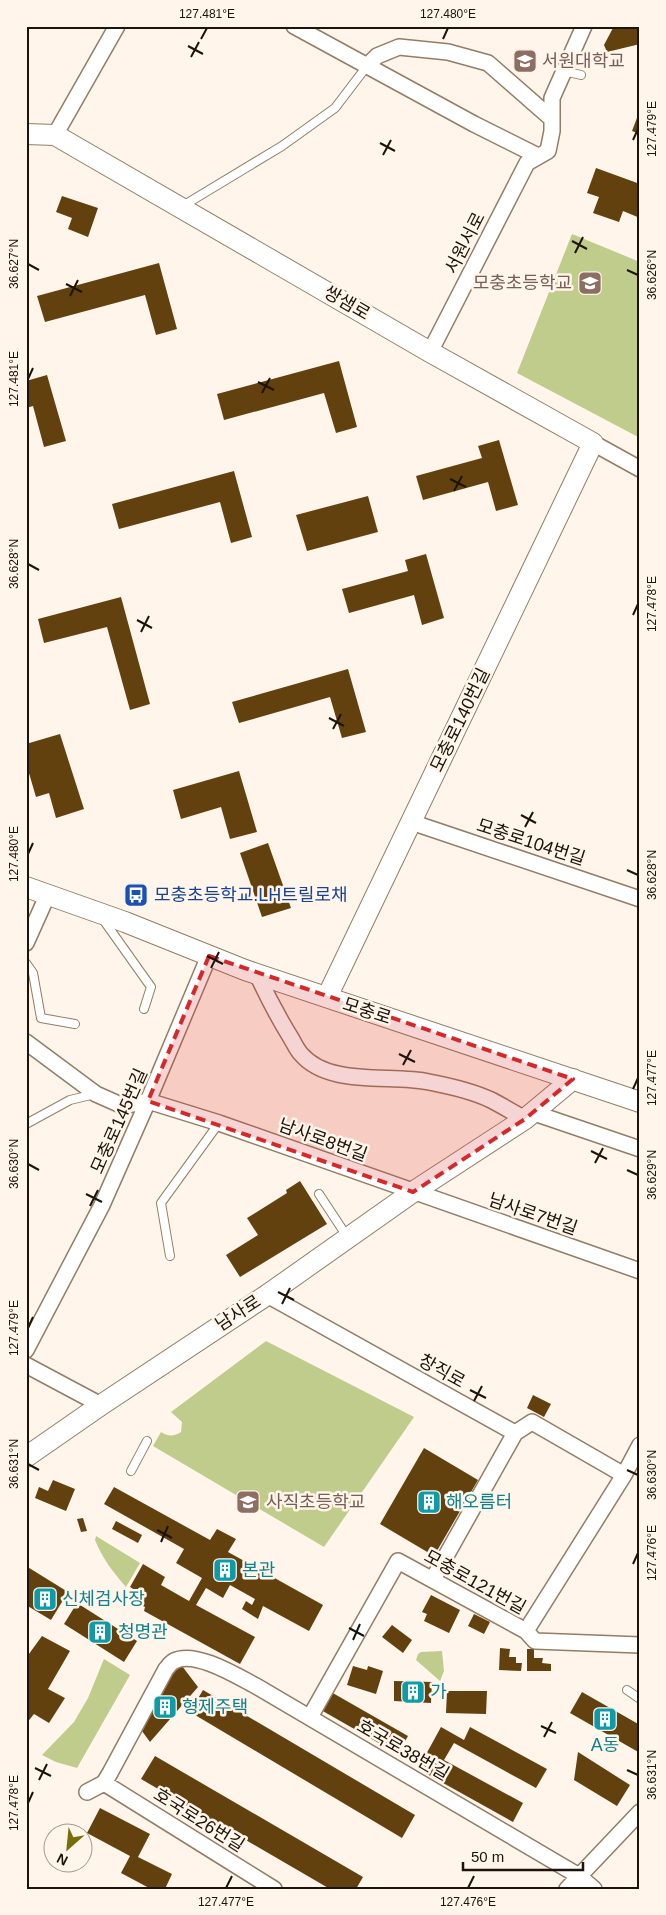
<svg xmlns="http://www.w3.org/2000/svg" width="666" height="1915" font-family="Helvetica,'Noto Sans KR',sans-serif">
<rect width="100%" height="100%" fill="#fff5ea"/>
<!-- green -->
<path fill="#bfcc8b" d="M572 234 640 262V438L517 373Z
M266 1341 414 1417 324 1547 153 1446 161 1432C167 1436 174 1437 181 1432L182 1422 171 1412Z
M96 1536 140 1563 126 1587C113 1572 102 1558 95 1540Z
M442 1651 444 1671 440 1681 416 1660 418 1654 421 1652Z
M104 1659 130 1675 77 1768 56 1762 42 1755 74 1722 88 1698Z"/>
<!-- building -->
<path fill="#63410f" d="M614 26H640V44L607 52 604 45Z
M640 110V134L632 131Z
M596 168 640 184V218L623 211 619 222 593 213 599 197 587 193Z
M62 196 98 208 88 237 68 229 72 218 56 212Z
M159 263 177 329 156 335 145 295 45 322 37 296Z
M339 361 357 427 336 433 324 393 224 420 217 394Z
M47 375 66 441 44 447 33 406 26 408V381Z
M499 440 518 505 496 511 488 482 423 500 416 476 482 458 478 446Z
M234 471 252 537 231 543 220 502 119 529 112 504Z
M368 496 378 532 307 551 296 515Z
M426 554 444 618 422 625 414 595 349 613 342 589 408 571 405 560Z
M121 597 150 704 130 710 107 627 44 643 38 619Z
M348 669 366 732 342 738 330 697 239 723 232 702Z
M60 734 84 809 56 818 49 793 36 797 26 763V744Z
M239 771 257 832 230 839 221 807 181 819 173 790Z
M268 843 291 908 262 917 240 853Z
M300 1181 327 1224 240 1277 226 1255 258 1235 247 1218 287 1193 286 1190Z
M533 1395 551 1404 544 1417 527 1408Z
M424 1448 478 1480 434 1556 380 1524Z
M53 1480 75 1489 66 1511 35 1498 39 1487 48 1491Z
M114 1487 210 1540 217 1529 236 1539 228 1552 323 1605 309 1631 263 1606 258 1619 242 1609 246 1601 252 1605 255 1599 230 1585 223 1598 206 1588 196 1605 255 1637 240 1664 144 1611 145 1607 133 1601 138 1592 130 1587 143 1564 165 1577 161 1585 189 1601 202 1578 176 1563 184 1549 104 1504Z
M83 1518 87 1531 81 1532 77 1519Z
M116 1521 142 1535 138 1543 112 1529Z
M26 1566 68 1592 51 1620 26 1605Z
M431 1595 460 1610 449 1633 424 1621 427 1614 422 1612Z
M77 1603 137 1641 124 1662 64 1624Z
M474 1614 490 1622 484 1634 468 1626Z
M392 1625 412 1640 403 1653 382 1637Z
M42 1636 70 1651 48 1689 65 1698 49 1723 34 1714 26 1724V1658Z
M500 1648 510 1649 509 1657H516V1663H522L521 1671 499 1670Z
M527 1649H534V1658H543L542 1663 551 1664V1671H527Z
M182 1666 198 1687 150 1742 139 1727 165 1679Z
M353 1666 367 1670 368 1666 383 1671 376 1694 347 1685Z
M394 1681 432 1682 431 1703 394 1701Z
M203 1690 415 1815 402 1838 190 1712Z
M447 1691H487L486 1714 446 1713Z
M331 1692 408 1736 398 1754 321 1710Z
M582 1692 640 1725V1753L570 1713Z
M441 1727 464 1740 470 1727 547 1769 536 1788 454 1743 444 1760 523 1803 513 1822 418 1769Z
M578 1752 630 1785 617 1806 574 1780Z
M155 1756 363 1877 356 1889H330L141 1779Z
M100 1808 150 1834 138 1857 172 1874 165 1889H151L121 1873 130 1856 87 1833Z"/>
<g fill="none" stroke-linecap="round" stroke-linejoin="round">
<!-- lane casing -->
<g stroke="#937d65" stroke-width="10">
<path id="lane" d="M564 71 581 75
M181 207 282 146 335 108 367 66
M102 918 151 987 144 1009
M26 963 33 973 41 1018 75 1024
M26 1124 70 1100 95 1094
M319 1194 348 1238
M170 1256 161 1203 219 1123
M131 1471 147 1441
M627 1690 640 1699"/>
</g>
<!-- street casing -->
<g stroke="#937d65" stroke-width="18">
<path id="street" d="M294 26 474 124 538 156
M367 66 377 56 399 47 448 52 488 63 552 119
M55 135 117 26
M430 352 527 163 548 151 552 131V98L584 26
M593 443 640 469
M411 822 640 899
M26 943 48 894
M257 974C267 996 278 1017 291 1038 294 1043 297 1050 301 1054 329 1087 390 1074 429 1082 450 1086 472 1091 491 1100 503 1106 514 1113 525 1119
M26 1042 96 1094 123 1106 148 1101 219 1123 640 1271
M534 1113 640 1149
M267 1295 515 1433 532 1422 624 1475
M26 1350 102 1205 148 1101 209 956
M26 1365 101 1405
M433 1579 515 1433
M526 1631 624 1475 640 1445
M310 1717 398 1561 526 1631 535 1641 640 1645
M104 1783 274 1889
M87 1792 104 1783 110 1773 166 1669C168 1667 171 1662 174 1661 195 1650 237 1676 256 1686L579 1876 594 1889
M567 1889 640 1812"/>
</g>
<!-- secondary casing -->
<g stroke="#937d65" stroke-width="22">
<path id="secondary" d="M26 134 55 135 430 352 593 443 327 997
M26 887 125 922 245 970 640 1102
M26 1457 101 1405 267 1295 413 1192 525 1119 573 1079"/>
</g>
<!-- lane -->
<use href="#lane" stroke="#fff" stroke-width="8"/>
<!-- street -->
<use href="#street" stroke="#fff" stroke-width="15"/>
<!-- secondary -->
<use href="#secondary" stroke="#fff" stroke-width="20"/>
</g>
<!-- marked area -->
<path fill="#d62828" fill-opacity="0.2" stroke="#d62828" stroke-width="4" stroke-dasharray="10 6" stroke-linejoin="round" d="M209 956 573 1079 525 1119 413 1192 148 1101Z"/>
<!-- ticks -->
<path fill="none" stroke="#1c140a" stroke-width="2" d="M201 39 207 28M443 39 448 28M188 46 203 54M191 57 199 42M633 140 638 129M380 143 395 151M383 155 391 140M572 241 587 249M575 253 583 237M28 264 39 270M627 270 638 275M66 284 82 292M70 296 78 280M28 379 33 368M258 382 274 390M262 393 270 378M450 479 466 487M454 491 462 476M28 564 39 570M633 615 638 604M137 620 152 628M141 632 149 616M329 718 344 726M333 729 341 714M521 815 536 823M525 827 533 812M28 854 33 843M627 870 638 875M207 956 223 964M211 968 219 952M399 1054 415 1062M403 1065 411 1050M633 1089 638 1078M591 1151 607 1159M595 1163 603 1148M28 1164 39 1170M627 1170 638 1175M86 1194 102 1202M90 1206 98 1190M278 1292 294 1300M282 1304 290 1288M28 1328 33 1317M470 1390 486 1398M474 1401 482 1386M28 1464 39 1470M627 1470 638 1475M157 1530 172 1538M161 1542 168 1526M633 1564 638 1553M349 1628 364 1636M353 1640 360 1624M541 1726 556 1733M544 1737 552 1722M35 1768 51 1776M627 1770 638 1775M39 1780 47 1764M28 1803 33 1792M226 1888 232 1876M468 1888 474 1876"/>
<!-- icons -->
<defs>
<g id="university-square" transform="scale(1.25)"><rect x="-9" y="-9" width="18" height="18" rx="4" fill="#8d6e63" stroke="#fff5ea"/><path d="M0-5L7-2L0 1L-7-2ZM-4 1L0 2.5L4 1V4Q0 6-4 4Z" fill="#fff"/></g>
<g id="school-square" transform="scale(1.25)"><rect x="-9" y="-9" width="18" height="18" rx="4" fill="#8d6e63" stroke="#fff5ea"/><path d="M0-5L7-2L0 1L-7-2ZM-4 1L0 2.5L4 1V4Q0 6-4 4Z" fill="#fff"/></g>
<g id="bus-square" transform="scale(1.25)"><rect x="-9" y="-9" width="18" height="18" rx="4" fill="#1a4fb4" stroke="#fff5ea"/><path d="M-5-6H5V4H4V6H2V4H-2V6H-4V4H-5ZM-3.5-4V0h7V-4ZM-3.5 1.2v1.5H-2V1.2ZM2 1.2v1.5H3.5V1.2Z" fill="#fff"/></g>
<g id="building-square" transform="scale(1.25)"><rect x="-9" y="-9" width="18" height="18" rx="4" fill="#0f9aa8" stroke="#fff5ea"/><path d="M-4-6H4V6H1V3H-1V6H-4ZM-2.5-4.3h1.7v1.8h-1.7ZM.8-4.3h1.7v1.8H.8ZM-2.5-1h1.7V.8h-1.7ZM.8-1h1.7V.8H.8Z" fill="#fff"/></g>
</defs>
<g fill-rule="evenodd">
<use href="#university-square" x="525" y="61"/>
<use href="#school-square" x="590" y="283"/>
<use href="#bus-square" x="136" y="895"/>
<use href="#school-square" x="248" y="1502"/>
<use href="#building-square" x="429" y="1502"/>
<use href="#building-square" x="225" y="1570"/>
<use href="#building-square" x="45" y="1599"/>
<use href="#building-square" x="100" y="1632"/>
<use href="#building-square" x="413" y="1692"/>
<use href="#building-square" x="165" y="1707"/>
<use href="#building-square" x="605" y="1719"/>
</g>
<g text-anchor="middle" dominant-baseline="central" stroke-width="5" stroke-linejoin="round" paint-order="stroke">
<!-- education labels -->
<g font-size="18" fill="#785e54" stroke="#fff5ea" text-anchor="start">
<text x="542" y="61">서원대학교</text>
<text x="572" y="283" text-anchor="end">모충초등학교</text>
<text x="266" y="1502">사직초등학교</text>
</g>
<!-- street labels -->
<g font-size="18" fill="#1c140a" stroke="#fff5ea">
<text transform="translate(465 243) rotate(-63)">서원서로</text>
<text transform="translate(347 303) rotate(30)">쌍샘로</text>
<text transform="translate(460 720) rotate(-64)">모충로140번길</text>
<text transform="translate(531 842) rotate(18)">모충로104번길</text>
<text transform="translate(367 1011) rotate(18)">모충로</text>
<text transform="translate(119 1121) rotate(-66)">모충로145번길</text>
<text transform="translate(323 1140) rotate(20)">남사로8번길</text>
<text transform="translate(533 1214) rotate(19)">남사로7번길</text>
<text transform="translate(238 1313) rotate(-33)">남사로</text>
<text transform="translate(442 1371) rotate(29)">창직로</text>
<text transform="translate(475 1582) rotate(29)">모충로121번길</text>
<text transform="translate(403 1750) rotate(30)">호국로38번길</text>
<text transform="translate(199 1820) rotate(32)">호국로26번길</text>
</g>
<!-- transit labels -->
<g font-size="18" fill="#164399" stroke="#fff5ea" text-anchor="start">
<text x="154" y="895">모충초등학교.LH트릴로채</text>
</g>
<!-- culture labels -->
<g font-size="18" fill="#0d838f" stroke="#fff5ea" text-anchor="start">
<text x="446" y="1502">해오름터</text>
<text x="242" y="1570">본관</text>
<text x="62" y="1599">신체검사장</text>
<text x="118" y="1632">청명관</text>
<text x="430" y="1692">가</text>
<text x="182" y="1707">형제주택</text>
<text x="605" y="1745" text-anchor="middle">A동</text>
</g>
</g>
<!-- border -->
<rect width="666" height="1915" fill="none" stroke="#fff5ea" stroke-width="55"/>
<!-- north arrow -->
<g transform="translate(68 1848) rotate(207)"><circle r="24" fill="#fff5ea" stroke="#a49b90"/>
<path d="M0-4L9 19L0 12L-9 19Z" fill="#776e0b"/>
<text y="-8" font-size="14" font-weight="bold" text-anchor="middle" fill="#1c140a">N</text>
</g>
<!-- scale -->
<path d="M463 1862v8h120v-8" fill="none" stroke="#1c140a" stroke-width="2.5"/>
<text x="471" y="1862" font-size="15" fill="#1c140a" stroke="#fff5ea" stroke-width="4" paint-order="stroke">50 m</text>
<rect x="28" y="28" width="610" height="1860" fill="none" stroke="#1c140a" stroke-width="2"/>
<g font-size="12" text-anchor="middle" fill="#1c140a">
<text x="207" y="18">127.481°E</text>
<text x="448" y="18">127.480°E</text>
<text transform="translate(652 129) rotate(-90)" y="4">127.479°E</text>
<text transform="translate(14 264) rotate(-90)" y="4">36.627°N</text>
<text transform="translate(652 275) rotate(-90)" y="4">36.626°N</text>
<text transform="translate(14 379) rotate(-90)" y="4">127.481°E</text>
<text transform="translate(14 564) rotate(-90)" y="4">36.628°N</text>
<text transform="translate(652 604) rotate(-90)" y="4">127.478°E</text>
<text transform="translate(14 854) rotate(-90)" y="4">127.480°E</text>
<text transform="translate(652 875) rotate(-90)" y="4">36.628°N</text>
<text transform="translate(652 1078) rotate(-90)" y="4">127.477°E</text>
<text transform="translate(14 1164) rotate(-90)" y="4">36.630°N</text>
<text transform="translate(652 1175) rotate(-90)" y="4">36.629°N</text>
<text transform="translate(14 1328) rotate(-90)" y="4">127.479°E</text>
<text transform="translate(14 1464) rotate(-90)" y="4">36.631°N</text>
<text transform="translate(652 1475) rotate(-90)" y="4">36.630°N</text>
<text transform="translate(652 1553) rotate(-90)" y="4">127.476°E</text>
<text transform="translate(652 1775) rotate(-90)" y="4">36.631°N</text>
<text transform="translate(14 1803) rotate(-90)" y="4">127.478°E</text>
<text x="226" y="1906">127.477°E</text>
<text x="468" y="1906">127.476°E</text>
</g>
</svg>
